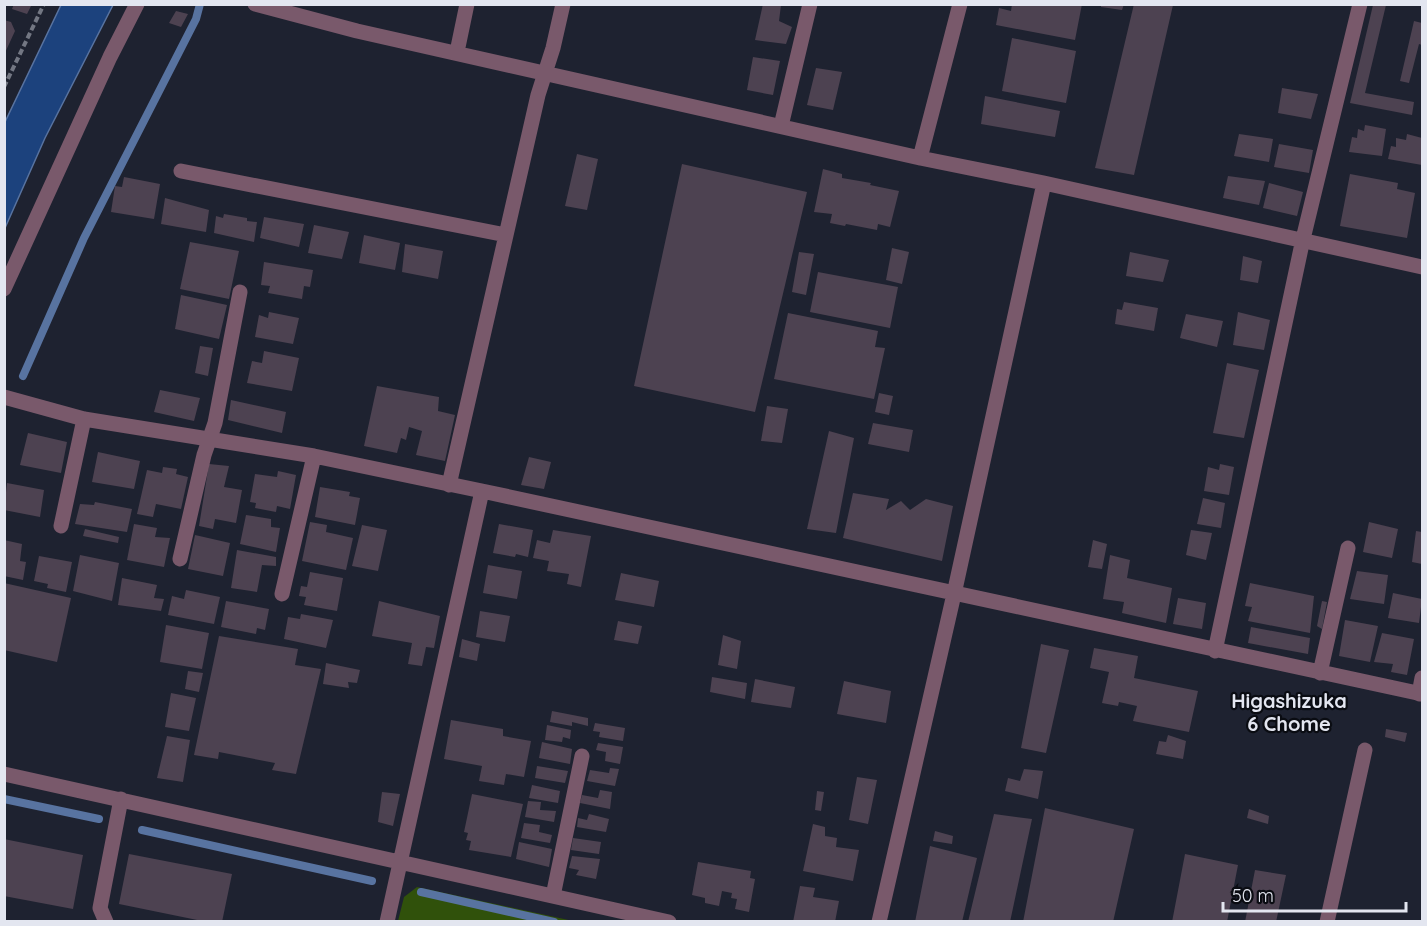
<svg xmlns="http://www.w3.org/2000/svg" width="1427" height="926" font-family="Quicksand,sans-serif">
<rect width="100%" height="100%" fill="#1e2230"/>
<!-- green -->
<path fill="#30510b" d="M417 887 573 921H398L404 897Z"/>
<!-- water -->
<path fill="#1c427d" stroke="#5873a0" stroke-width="1.5" d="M61 5H113L45 138 5 228V122Z"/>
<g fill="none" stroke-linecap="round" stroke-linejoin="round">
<!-- stream -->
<path stroke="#5873a0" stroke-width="8" d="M23 376 84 238 196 19 200 4
M4 799 99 819
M142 830 372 881
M421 892 554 922"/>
</g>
<!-- building -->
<path fill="#4d4251" d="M14 4H32L27 14 12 9Z
M763 4 781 5 779 21 792 27 786 44 755 40Z
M1012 4H1082L1075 40 996 25 999 8 1011 11Z
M1101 4H1124L1122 10 1101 7Z
M1134 4 1173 5 1134 175 1095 168Z
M1373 5H1386L1365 93 1414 102 1412 115 1350 103Z
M176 11 188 14 181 27 169 23Z
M4 20 11 22 15 31 4 55Z
M1414 21 1422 23V45L1419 44 1409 83 1400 81Z
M1012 38 1076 51 1066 103 1002 91Z
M753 57 780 61 773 95 747 90Z
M816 68 842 72 833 110 807 105Z
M1282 88 1318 94 1311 119 1278 113Z
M985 96 1060 111 1055 137 981 124Z
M1365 125 1386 129 1382 156 1349 152 1352 137 1357 138 1358 129 1364 131Z
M1239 134 1273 139 1269 162 1234 156Z
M1407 134 1422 138V165L1388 159 1391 146 1396 147V138L1406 140Z
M1279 144 1313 150 1309 173 1274 167Z
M577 154 598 159 587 210 565 206Z
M682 164 807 192 755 412 634 386Z
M823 169 842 174V178L871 183 870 185 899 191 890 227 878 224 877 230 846 224 845 226 830 223 832 214 814 212Z
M1350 174 1398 183 1397 189 1415 193 1407 238 1340 226Z
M1228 176 1265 181 1259 205 1223 198Z
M124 177 160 184 154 219 111 212 115 186 122 187Z
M1269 183 1303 192 1297 216 1263 208Z
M165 198 209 210 206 232 161 224Z
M224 214 247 218V221L257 222 254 242 214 233 216 216 223 218Z
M264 217 304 224 299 247 260 238Z
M314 225 349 232 342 259 308 253Z
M364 235 400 243 395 270 359 263Z
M190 242 239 251 229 299 180 289Z
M405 244 443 251 438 279 402 272Z
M892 248 909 252 902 284 886 280Z
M799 252 814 254 806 295 792 292Z
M1130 252 1169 260 1163 282 1126 276Z
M1243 256 1262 261 1258 283 1240 280Z
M264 262 313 270 310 287 304 286 302 299 268 293 270 286 261 285Z
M818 272 898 287 890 328 810 312Z
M181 295 227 305 219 339 175 329Z
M1124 302 1158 308 1154 331 1115 324 1117 309 1122 310Z
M269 312 299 318 293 344 255 337 259 315 268 318Z
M1238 312 1270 320 1264 350 1233 345Z
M788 313 878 331 875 347 885 348 874 399 774 379Z
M1186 314 1223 321 1217 347 1180 338Z
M200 346 213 348 208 376 195 373Z
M264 351 299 358 292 391 247 383 252 361 262 363Z
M1227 363 1259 370 1244 438 1213 433Z
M377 386 439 397 438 411 455 415 445 461 416 455 422 431 409 427 406 440 401 438 397 453 364 446Z
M160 390 200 398 194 421 154 412Z
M879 393 893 396 889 415 875 412Z
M231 400 286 412 282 433 228 420Z
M767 406 788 409 782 443 761 441Z
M873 423 913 430 909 452 868 444Z
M829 431 854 438 836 533 807 529Z
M28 433 67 442 61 473 20 465Z
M98 452 140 461 134 489 92 482Z
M529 457 551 462 544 489 521 485Z
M209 464 229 466 224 487 242 490 236 523 215 519 213 529 199 526Z
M1220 464 1234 467 1229 495 1204 491 1208 467 1219 470Z
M163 467 177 469 176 474 188 477 181 509 156 504 153 517 137 514 147 470 162 473Z
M278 471 296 475 290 509 277 506 276 512 255 508 256 503 250 502 255 474 277 477Z
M7 483 44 490 40 517 4 510Z
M320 487 350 492 349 496 360 498 355 525 315 517Z
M853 493 889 499 886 510 901 501 910 510 926 499 953 506 942 561 843 538Z
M1203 498 1225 503 1221 528 1197 524Z
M95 502 132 509 127 532 75 524 80 504 94 505Z
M246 515 271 519V527L280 528 276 552 240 544Z
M310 522 327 525 326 532 353 538 346 570 302 561Z
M1369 522 1398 529 1392 558 1363 552Z
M134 524 157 528 155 537 170 538 164 567 127 560Z
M499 524 533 530 528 557 516 554 515 557 493 553Z
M362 525 387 530 378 571 352 566Z
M85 529 119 537 118 543 83 536Z
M553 530 591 536 581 587 567 584 569 574 547 571 549 561 533 558 537 540 550 543Z
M1191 530 1212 533 1206 560 1186 555Z
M1416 531 1422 532V564L1412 562Z
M195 535 230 543 223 576 188 569Z
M4 540 22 544 20 561 26 562 23 580 4 576Z
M1093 540 1107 544 1102 569 1088 567Z
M237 550 276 557V566L262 565 257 592 231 588Z
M80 555 119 563 112 601 73 591Z
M1110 555 1130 560 1127 578 1172 588 1166 623 1122 613 1124 602 1103 599Z
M39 556 72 562 66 592 47 588 48 584 34 581Z
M488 565 522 571 517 599 483 593Z
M1357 571 1388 575 1384 604 1350 599Z
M310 572 343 578 337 611 304 605 306 597 299 596 301 586 307 587Z
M621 573 659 581 654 607 615 600Z
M122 578 157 585 154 598 164 599 161 611 118 605Z
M4 583 71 598 57 662 4 650Z
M1250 583 1314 596 1310 633 1248 621 1252 607 1245 606Z
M186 590 220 597 214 624 168 615 172 596 184 599Z
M1393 593 1422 599 1419 623 1388 618Z
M1178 598 1206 603 1202 629 1173 624Z
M226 601 269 609 265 630 257 628 256 634 221 627Z
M379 601 440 616 434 648 426 647 422 666 408 664 412 643 372 636Z
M1322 601 1327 602 1322 629 1317 626Z
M480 611 510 616 505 642 476 637Z
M301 614 333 620 326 648 284 639 288 617 300 619Z
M1345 620 1378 626 1370 662 1339 656Z
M618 621 642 626 638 644 614 640Z
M166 625 209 633 202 669 160 662Z
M1251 627 1310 638 1308 654 1248 643Z
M1382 633 1414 639 1407 675 1391 672 1393 664 1374 662Z
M723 635 741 641 737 669 718 665Z
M219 636 298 649 295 665 321 669 296 774 272 770 275 763 219 752 218 759 194 755Z
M462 639 480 644 477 661 459 657Z
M1041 644 1069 650 1046 753 1021 748Z
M1094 648 1138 656 1134 678 1198 691 1189 732 1133 721 1137 706 1119 702 1118 706 1102 703 1109 672 1090 668Z
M326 663 360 670 357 683 348 682 349 688 323 684Z
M188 671 203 673 199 692 185 689Z
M712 677 747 683 745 699 710 692Z
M755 679 795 687 791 708 751 702Z
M844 681 891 691 886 723 837 714Z
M171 693 196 698 189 731 165 727Z
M552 711 588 718V726L572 722V726L550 722Z
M451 720 503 729V736L531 741 524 777 506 774 504 785 479 781 482 766 444 759Z
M595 723 625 728 623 741 599 737 600 732 593 731Z
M547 725 571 730 570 739 563 737 562 742 545 740Z
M1386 729 1407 733 1405 742 1385 737Z
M1168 735 1186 741 1183 759 1156 754 1159 741 1166 742Z
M167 736 190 740 183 782 157 778Z
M542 742 572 749 570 764 539 758Z
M598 743 623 747 620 764 605 761 606 752 596 750Z
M537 766 568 771 565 783 535 778Z
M610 768 619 769 615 786 587 781 590 770 609 773Z
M1024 769 1043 771 1038 799 1005 791 1008 778 1020 781Z
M857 777 877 780 868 824 849 820Z
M532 785 560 791 558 803 529 798Z
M600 790 612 792 610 809 580 803 582 795 598 798Z
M817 791 824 792 821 811 815 810Z
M382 792 400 794 393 826 378 822Z
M472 794 523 804 511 857 469 850 471 841 466 840 468 833 464 832Z
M528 801 541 802 540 810 556 811 554 822 525 817Z
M1045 808 1134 829 1113 922H1023Z
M1249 809 1269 816 1268 824 1247 818Z
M589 814 609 819 606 832 577 827 578 818 587 820Z
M994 814 1032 819 1010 922H968Z
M524 823 540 825 539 832 552 835 550 843 521 838Z
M813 824 825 827V836L837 838 836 847 859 850 853 881 803 871Z
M935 831 953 836 952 844 933 841Z
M573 838 601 842 599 854 571 850Z
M4 839 83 855 73 909 4 896Z
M519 842 552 849 549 867 516 859Z
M930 846 977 858 962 922H915Z
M129 854 232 874 222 922H207L119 904Z
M1185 854 1238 865 1227 922H1172Z
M572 856 600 859 596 879 576 875 579 870 569 868Z
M698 862 751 871 750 878 755 879 749 912 735 909 737 899 731 898 732 893 722 891 719 906 705 903V898L692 895Z
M1255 870 1286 875 1276 922H1245Z
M800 886 815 888 813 897 839 901 835 922H793Z"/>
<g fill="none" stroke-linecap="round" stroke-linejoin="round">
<!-- path -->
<path stroke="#737783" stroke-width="4" stroke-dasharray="6 3" stroke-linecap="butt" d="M4 87 44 4"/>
<!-- minor -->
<path stroke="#79596b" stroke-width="15" d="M255 4 357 31 920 158 1044 183 1422 267
M457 52 467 4
M781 126 810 4
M920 158 960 4
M181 171 506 235
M4 289 110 57 137 4
M4 397 84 419 314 456 482 491 1422 694
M449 485 538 95 553 48 563 4
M61 526 84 419
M180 559 204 455 215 423 240 292
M282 594 314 456
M1215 651 1303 239 1360 4
M1320 673 1348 548
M1419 694 1422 678
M4 774 669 922
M553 896 582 756
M106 922 100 908 121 799
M387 922 482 491
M879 922 954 594 1044 183
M1327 922 1365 750"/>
</g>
<g text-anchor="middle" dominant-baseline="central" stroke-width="4.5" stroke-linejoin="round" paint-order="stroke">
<!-- neighbourhood labels -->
<g font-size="20" font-weight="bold" fill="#e3e6f0" stroke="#0a0c12">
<text x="1289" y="700">Higashizuka<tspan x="1289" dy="23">6 Chome</tspan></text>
</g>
</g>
<!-- border -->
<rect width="1427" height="926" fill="none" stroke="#e3e6f0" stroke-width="12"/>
<!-- scale -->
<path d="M1223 902v9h183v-9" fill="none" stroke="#e3e6f0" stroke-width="3"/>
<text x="1232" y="902" font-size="18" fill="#e3e6f0" stroke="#0a0c12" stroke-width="4.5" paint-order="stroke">50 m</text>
</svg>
